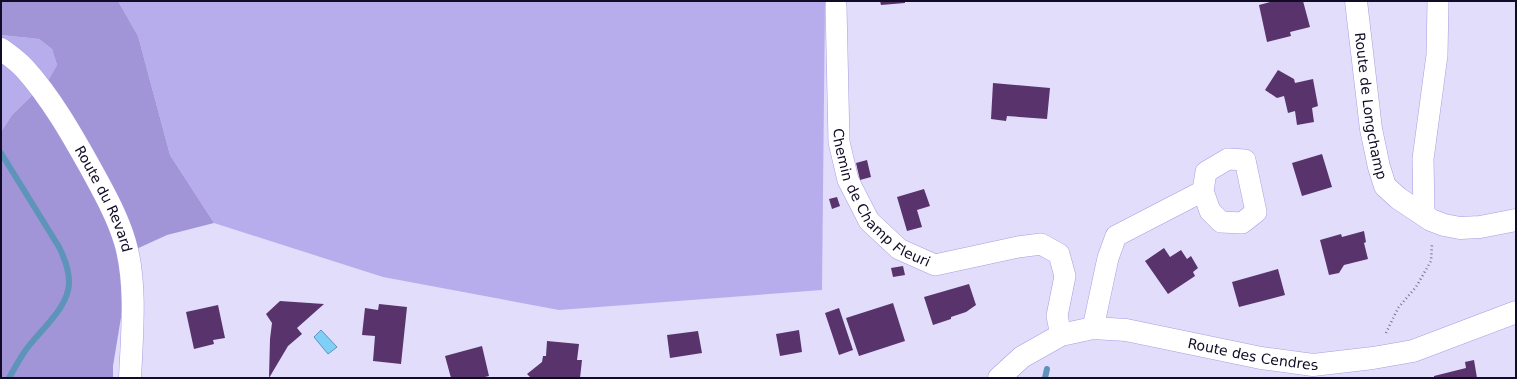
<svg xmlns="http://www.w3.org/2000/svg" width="1517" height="379" font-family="'DejaVu Sans',sans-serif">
<rect width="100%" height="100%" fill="#e2ddfb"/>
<!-- green -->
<path fill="#b8adec" d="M118 1H825L822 290 559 310 383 277 214 223 170 155 138 36Z
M1 35 39 39 52 49 57 65 49 79 12 115 1 132Z"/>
<!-- forest -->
<path fill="#a195d8" d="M1 1H118L138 36 170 155 214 223 167 235 132 251 113 366V378H1V132L12 115 49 79 57 65 52 49 39 39 1 35Z"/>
<!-- water -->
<path fill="#7fcff8" stroke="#5e94b9" d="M321 330 337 347 328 354 314 337Z"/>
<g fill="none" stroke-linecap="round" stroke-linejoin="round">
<!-- stream -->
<path stroke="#5e94b9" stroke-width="6" d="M1 153 59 247C64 257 69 270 69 282 70 307 38 332 25 351 19 360 14 369 9 378
M1045 378 1047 369"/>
</g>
<!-- building -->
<path fill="#58336c" d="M880 1H905V3L881 5Z
M1274 1H1303L1310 27 1290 32 1291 36 1267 42 1259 5Z
M1278 70 1294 79 1295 83 1313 79 1318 106 1312 108 1314 122 1297 125 1295 111 1288 113 1284 96 1277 98 1265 90Z
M993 83 1050 88 1047 119 1007 116 1006 121 991 119Z
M1322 154 1332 187 1302 196 1292 163Z
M867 160 871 177 860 180 856 163Z
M924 189 930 206 917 210 922 227 907 231 897 197Z
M837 197 840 206 832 209 829 199Z
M1364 231 1366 242 1364 243 1368 259 1344 265 1339 273 1329 275 1320 240 1341 234 1342 237Z
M1164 248 1170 257 1181 250 1187 259 1191 256 1198 268 1193 272 1195 276 1168 294 1145 261Z
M903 266 905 275 893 277 891 268Z
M1278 269 1285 295 1239 307 1232 282Z
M969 284 976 305 966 312 951 317V319L933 325 924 297Z
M280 301 324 304 297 328 302 334 288 346 269 378 270 339 272 323 266 314Z
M893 303 905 341 859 356 846 318Z
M379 304 407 307 401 364 373 361 375 336 362 335 365 308 378 310Z
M218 305 225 338 213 340 214 344 194 349 186 312Z
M839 308 853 350 839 355 825 313Z
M799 330 802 352 780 356 776 334Z
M698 331 702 353 670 358 667 335Z
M547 341 579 344 577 360H582L580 378H531L527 374 542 362 543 356H546Z
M482 346 489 376 481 378H451L445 356Z
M1474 360 1477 378H1434V376L1466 368 1465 362Z"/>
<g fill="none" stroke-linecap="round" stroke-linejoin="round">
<!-- street casing -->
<g stroke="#a99ce2" stroke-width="22">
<g id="street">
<path id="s1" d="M836 6 839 142 848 180 869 221 899 249 935 265 1018 247 1041 244 1059 254 1065 276 1057 316 1061 335"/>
<path d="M1424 214 1423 159 1437 55 1438 1"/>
<path d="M1093 328 1108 258 1116 236 1203 191 1206 172 1228 159 1245 160 1256 212 1242 223 1221 222 1210 211 1203 191"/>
</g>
</g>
<!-- secondary casing -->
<g stroke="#a99ce2" stroke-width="23">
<g id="secondary">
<path id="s2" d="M1356 1 1371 129 1379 167 1385 186 1398 198 1431 220 1444 225 1460 228 1480 227 1516 220"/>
<path id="s3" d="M1 49C9 55 18 61 25 69 51 98 71 133 90 167 103 191 117 215 125 242 137 283 132 335 130 378"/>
<path id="s4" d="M999 378 1022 357 1061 335 1093 328 1126 330 1261 358 1313 365 1373 358 1413 351 1516 312"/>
</g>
</g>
<!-- path -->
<path stroke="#7a7490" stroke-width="2.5" stroke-dasharray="1 3" stroke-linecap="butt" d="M1386 333 1398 308 1416 287 1431 261 1432 244"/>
<!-- street -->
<use href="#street" stroke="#fff" stroke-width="21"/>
<!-- secondary -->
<use href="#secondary" stroke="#fff" stroke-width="22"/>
</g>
<g text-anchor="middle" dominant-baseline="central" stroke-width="4" stroke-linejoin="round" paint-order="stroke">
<!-- street labels -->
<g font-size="14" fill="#120b25" stroke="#fff">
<text stroke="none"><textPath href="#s2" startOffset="106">Route de Longchamp</textPath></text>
<text stroke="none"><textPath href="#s1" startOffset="209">Chemin de Champ Fleuri</textPath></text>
<text stroke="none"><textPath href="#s3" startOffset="184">Route du Revard</textPath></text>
<text stroke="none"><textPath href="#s4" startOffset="271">Route des Cendres</textPath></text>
</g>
</g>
<!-- border -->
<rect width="1517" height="379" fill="none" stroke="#120b25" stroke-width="4"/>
</svg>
